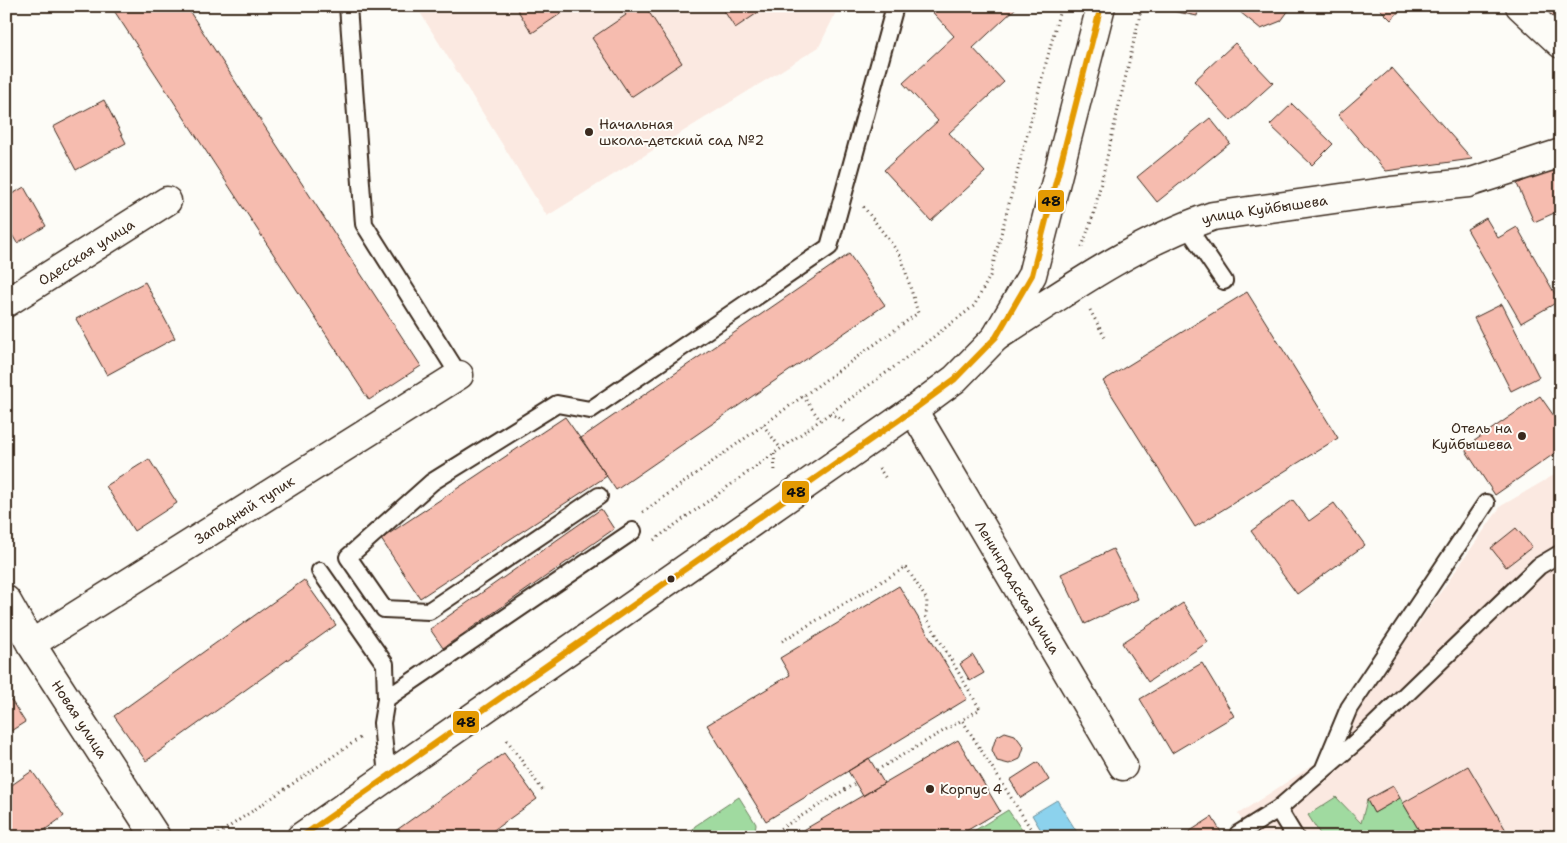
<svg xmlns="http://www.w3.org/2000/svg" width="1567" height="843" font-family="'Shantell Sans',sans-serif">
<rect width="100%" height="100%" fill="#fdfcf7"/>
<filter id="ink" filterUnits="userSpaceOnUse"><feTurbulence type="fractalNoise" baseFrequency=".02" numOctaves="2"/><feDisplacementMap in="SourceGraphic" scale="10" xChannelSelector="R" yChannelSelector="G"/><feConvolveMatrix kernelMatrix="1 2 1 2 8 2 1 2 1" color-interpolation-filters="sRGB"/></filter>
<g filter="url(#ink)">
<!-- built -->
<path fill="#fbe9e1" d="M416 6H839L819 47 547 216Z
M1561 471V837H1252L1238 814 1325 757 1501 506Z"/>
<!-- green -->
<path fill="#a0daa0" stroke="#6e825f" d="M739 797 756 824 754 837H688L695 826Z
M1336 797 1361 823 1367 800 1374 813 1400 798 1423 837H1322L1308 815Z
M1008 810 1027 837H964Z"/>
<!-- water -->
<path fill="#8cd2ed" stroke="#6c8f9a" d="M1057 800 1080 837H1045L1032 815Z"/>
<!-- building -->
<path fill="#f6bcaf" stroke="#3b2a1e" d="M111 6H186L421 366 369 400Z
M515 6H572L532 33Z
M620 6H645L682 63 631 97 592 38 626 15Z
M721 6H768L735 28Z
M927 6H1018L973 48 1004 82 949 133 985 172 931 221 884 170 938 121 903 83 954 36Z
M1163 6H1199L1197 16 1163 9Z
M1237 6H1292L1281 21 1261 29 1235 8Z
M1377 6H1404L1391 20Z
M1545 6H1561V34L1540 11Z
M1235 43 1273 83 1231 121 1194 81Z
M1392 68 1472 159 1386 171 1338 115Z
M104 100 126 143 76 170 53 127Z
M1292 104 1333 144 1312 165 1270 125Z
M1210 118 1230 143 1157 202 1137 177Z
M1553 167 1561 185V210L1534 222 1517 184Z
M24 187 46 226 17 243 6 225V198Z
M1486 218 1498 238 1517 227 1559 301 1521 323 1467 229Z
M849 254 885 305 616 490 581 438Z
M145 282 175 338 107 375 76 319Z
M1247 292 1338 438 1195 527 1103 381Z
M1502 304 1539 377 1511 391 1474 318Z
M1540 396 1561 426V449L1495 495 1464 448Z
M565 417 607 476 420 598 381 539Z
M149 459 177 503 134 531 106 486Z
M1293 500 1309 521 1334 503 1365 545 1297 594 1251 531Z
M601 509 614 529 443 648 430 629Z
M1516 528 1532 547 1506 567 1491 548Z
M1113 549 1138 599 1085 624 1061 574Z
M304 580 336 625 146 761 114 716Z
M899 586 967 699 766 821 707 725 790 675 780 658Z
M1183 603 1208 642 1148 682 1122 643Z
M973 655 984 673 970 681 960 664Z
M1202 663 1234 716 1172 753 1140 699Z
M11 700 25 722 6 734V703Z
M1005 732 1015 735 1024 747 1020 759 1009 764 997 761 992 750 996 737Z
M958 740 1000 811 956 837H795V835Z
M504 753 537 799 484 837H387Z
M869 758 884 783 863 796 848 771Z
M1038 762 1049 780 1021 798 1010 780Z
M1468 766 1510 837H1423L1403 803Z
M32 771 64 816 35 837H6V789Z
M1393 786 1400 798 1374 813 1367 800Z
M1212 817 1224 837H1181Z"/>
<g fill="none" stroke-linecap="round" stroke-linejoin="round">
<!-- lane casing -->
<g stroke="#3b2a1e" stroke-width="20">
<path id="lane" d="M348 6 364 224 459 375
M1186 225 1224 281
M599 496 429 611 384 609 348 557 432 482 557 404 590 410 829 247 895 6
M320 571 385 664 386 699 382 723 387 777
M386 699 633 531
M1324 768 1349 708 1486 503
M1278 809 1295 837
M1240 837 1238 834 1278 809 1365 734 1539 566 1561 553"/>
</g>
<!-- street casing -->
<g stroke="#3b2a1e" stroke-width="31">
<g id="street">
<path d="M1520 6 1561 44"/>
<path id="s1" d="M6 303 167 201"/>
<path id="s2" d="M996 337C1065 292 1134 243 1213 216L1391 191 1468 183 1561 153"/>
<path id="s3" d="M913 410 1123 766"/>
<path id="s4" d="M6 600 31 644 156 837"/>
<path id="s5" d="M31 644 459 375"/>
</g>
</g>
<!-- secondary casing -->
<g stroke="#3b2a1e" stroke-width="31">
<path id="secondary" d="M301 837 913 410 955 379 996 337 1032 275 1101 6"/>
</g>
<!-- path -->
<path stroke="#3b2a1e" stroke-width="3" stroke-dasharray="1 4" stroke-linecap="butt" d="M1082 247 1094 213 1142 6
M1090 310 1105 338
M803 396 820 420
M830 413 845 422
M763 425 781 449
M774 454 775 472
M879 468 887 480
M643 512 918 313 901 256 863 206
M654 540 890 370 974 306 990 276 1061 6
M782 641 906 567 927 600 926 617 980 709 962 720
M507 740 543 791
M877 770 962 720 1036 837
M214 837 360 738
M776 837 778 830 856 783"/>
<!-- lane -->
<use href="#lane" stroke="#fdfcf7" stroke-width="16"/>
<!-- street -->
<use href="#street" stroke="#fdfcf7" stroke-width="28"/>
<!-- secondary -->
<use href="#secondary" stroke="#fdfcf7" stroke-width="28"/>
<!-- bus-1 casing -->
<g stroke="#fdfcf7" stroke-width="10">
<path id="bus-1" d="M301 837 913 410 955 379 996 337 1032 275 1101 6"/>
</g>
<!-- bus-1 -->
<use href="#bus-1" stroke="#e49a03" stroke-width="6"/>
</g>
</g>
<!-- markers -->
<g fill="#3b2a1e" stroke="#fdfcf7" stroke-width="2">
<circle cx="589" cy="132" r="5"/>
<circle cx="1522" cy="436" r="5"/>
<circle cx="671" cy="579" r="4.5"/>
<circle cx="930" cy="789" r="5"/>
</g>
<g text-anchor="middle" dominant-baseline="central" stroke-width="4" stroke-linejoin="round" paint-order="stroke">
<!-- poi labels -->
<g font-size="14" fill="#3b2a1e" stroke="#fdfcf7" text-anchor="start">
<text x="599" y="124">Начальная<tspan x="599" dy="16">школа-детский сад №2</tspan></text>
<text x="1512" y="428" text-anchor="end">Отель на<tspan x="1512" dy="16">Куйбышева</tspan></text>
<text x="940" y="789">Корпус 4</text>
</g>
<!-- street labels -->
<g font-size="14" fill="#3b2a1e" stroke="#fdfcf7">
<text stroke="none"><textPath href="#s2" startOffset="301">улица Куйбышева</textPath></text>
<text stroke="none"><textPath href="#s1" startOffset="95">Одесская улица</textPath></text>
<text stroke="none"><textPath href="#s5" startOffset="252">Западный тупик</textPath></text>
<text stroke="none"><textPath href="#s3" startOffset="206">Ленинградская улица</textPath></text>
<text stroke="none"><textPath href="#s4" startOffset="140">Новая улица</textPath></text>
</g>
</g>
<g stroke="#fdfcf7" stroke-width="2">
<rect x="1037" y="189" width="28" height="24" rx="5" fill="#e49a03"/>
<rect x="781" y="480" width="29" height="24" rx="5" fill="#e49a03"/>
<rect x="452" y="710" width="28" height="24" rx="5" fill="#e49a03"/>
</g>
<g font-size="14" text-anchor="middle" font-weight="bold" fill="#111">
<text x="1051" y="206">48</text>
<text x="796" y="497">48</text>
<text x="466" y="727">48</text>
</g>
<!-- margin -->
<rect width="1567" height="843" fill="none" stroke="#fdfcf7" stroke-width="25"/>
<rect x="12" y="12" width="1542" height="818" fill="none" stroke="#3b2a1e" stroke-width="2" filter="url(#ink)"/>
</svg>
